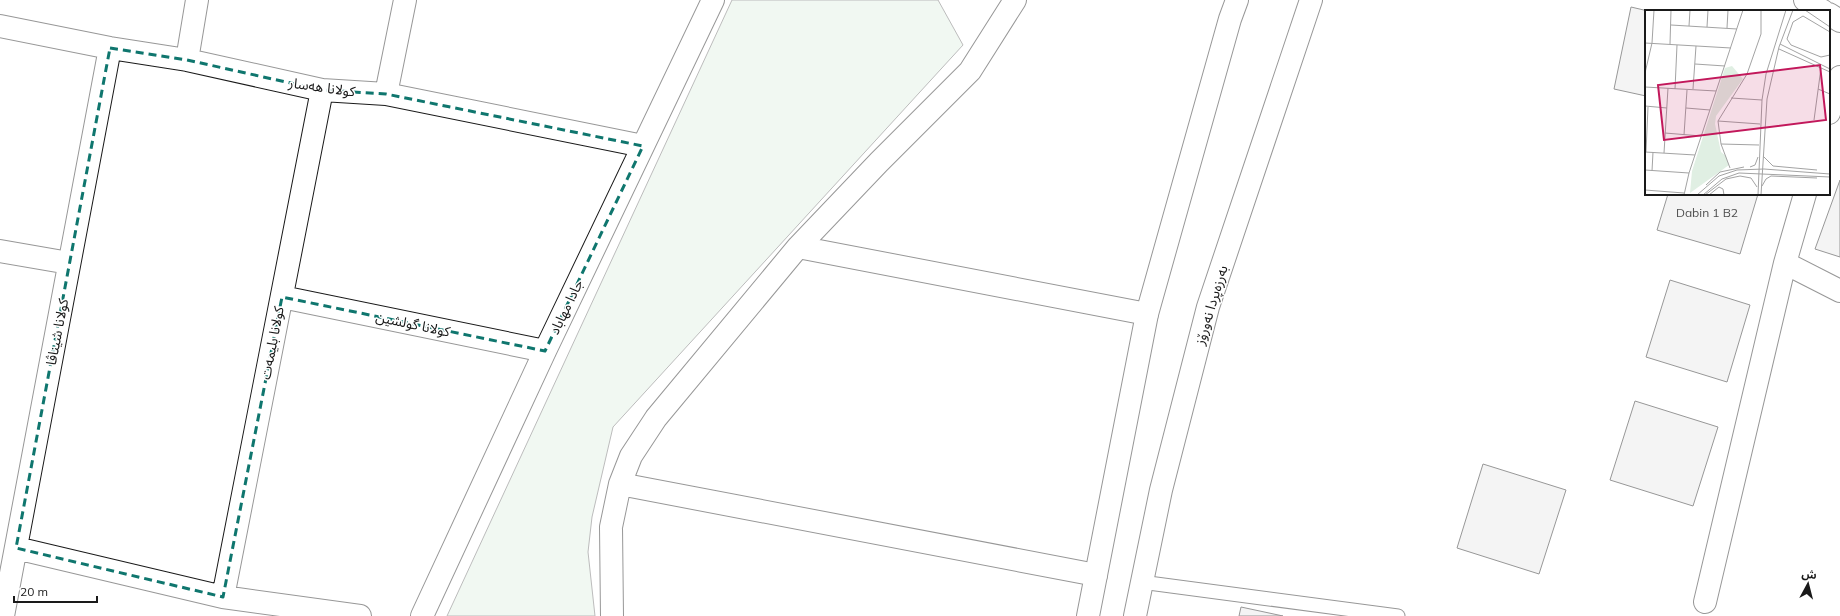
<svg xmlns="http://www.w3.org/2000/svg" width="1840" height="616" font-family="Mulish,'Noto Sans Arabic',sans-serif">
<rect width="100%" height="100%" fill="#fff"/>
<!-- green -->
<path fill="#e0efe3" stroke="#6a6a6a" d="M732 0H938L963 45 613 427 592 517 588 552 595 616H447Z"/>
<!-- building -->
<path fill="#e6e6e6" stroke="#1a1a1a" d="M1631 7 1648 11H1646V96L1614 89Z
M1840 180V257L1815 249Z
M1668 194H1758L1740 254 1657 230Z
M1670 280 1750 305 1727 382 1646 357Z
M1635 401 1718 427 1693 506 1610 480Z
M1483 464 1566 490 1539 574 1457 548Z
M1241 607 1283 616H1239Z"/>
<g fill="none" stroke-linecap="round" stroke-linejoin="round">
<!-- lane casing -->
<g stroke="#1a1a1a" stroke-width="15">
<path id="lane" d="M1141 582 1398 616"/>
</g>
<!-- street casing -->
<g stroke="#1a1a1a" stroke-width="24">
<path id="street" d="M1805 0 1823 11
M1829 14 1840 21
M0 26 110 48 187 60 322 90 386 94 643 146
M187 60 197 0
M386 94 405 0
M1829 113 1840 77
M798 247 1147 314
M0 251 69 263
M1785 263 1840 291
M282 297 545 351
M620 484 1096 575
M16 548 223 597 360 616
M223 597 322 90
M1705 602 1785 263 1805 194
M3 616 110 48
M422 616 545 351 713 0
M612 616 611 527 620 484 631 456 656 418 798 247 879 162 970 71 1015 0"/>
</g>
<!-- primary casing -->
<g stroke="#1a1a1a" stroke-width="24">
<path id="primary" d="M1088 616 1147 314 1230 19 1237 0
M1135 616 1161 490 1208 307 1311 0"/>
</g>
<!-- lane -->
<use href="#lane" stroke="#fff" stroke-width="13"/>
<!-- street -->
<use href="#street" stroke="#fff" stroke-width="22"/>
<!-- primary -->
<use href="#primary" stroke="#fff" stroke-width="22"/>
</g>
<!-- marked area -->
<path d="M0 0H1840V616H0ZM110 48 187 60 322 90 386 94 643 146 545 351 282 297 223 597 16 548Z" fill="#fff" fill-opacity=".55" fill-rule="evenodd"/>
<path fill="none" stroke="#0f766e" stroke-width="3" stroke-dasharray="8 5" stroke-linejoin="round" d="M110 48 187 60 322 90 386 94 643 146 545 351 282 297 223 597 16 548Z"/>
<g text-anchor="middle" dominant-baseline="central" stroke-width="3" stroke-linejoin="round" paint-order="stroke">
<!-- number labels -->
<g font-size="12" fill="#4d4d4d">
<text x="1707" y="212">Dabin 1 B2</text>
</g>
<!-- street labels -->
<g font-size="14" fill="#1a1a1a" stroke="#fff">
<text transform="translate(322 87) rotate(8)">کولانا هه‌سار</text>
<text transform="translate(1211 305) rotate(-73)">بەرزەپردا نەورۆز</text>
<text transform="translate(566 307) rotate(-64)">جادا مهاباد</text>
<text transform="translate(413 324) rotate(12)">کولانا گولشین</text>
<text transform="translate(57 332) rotate(-79)">کولانا شیناڤا</text>
<text transform="translate(272 343) rotate(-79)">کولانا بلیمه‌ت</text>
</g>
</g>
<!-- overview -->
<g transform="translate(1645 10)">
<rect width="185" height="185" fill="#fff"/>
<path d="M87 56 98 69 71 106 70 114 76 142 81 146 84 155 45 183 47 161 80 58Z" fill="#e0efe3"/>
<path fill="none" stroke="#a3a3a3" stroke-width="1" d="M160 0 185 17M26 15 92 19M44 16 45 0M62 17 63 0M82 18 83 0M185 22 158 6 148 12 142 29 146 35 176 47 185 45M0 33 86 38M25 34 26 0M135 34 185 59M134 39 185 62M50 54 80 56M0 63 7 33 9 0M0 77 71 81M30 79 32 35M48 79 51 36M173 79 185 84M86 88 117 90M0 96 22 98M41 98 65 100M169 110 176 58M73 111 115 114M20 123 56 126M39 125 42 80M76 134 114 135M0 142 50 145M1 142 3 97M19 143 23 78M118 146 128 156 172 160M105 157 110 155 113 147M85 158 76 134 73 111 102 64 116 24V0M0 160 44 163M7 161 8 142M61 175 75 162 99 157M117 176 121 169 126 166 172 168M0 180 39 183M39 185 44 163 98 0M52 185 74 166 92 160 119 159 185 164M58 185 77 169 94 163 185 167M60 185 81 169 95 166 106 168 112 177M64 185 74 177 78 179 79 185M113 185 117 90 121 64 141 0M116 185 122 89 134 37 148 0"/>
<path fill="#c2185b" fill-opacity="0.15" stroke="#c2185b" stroke-width="2" d="M175 55 181 110 19 130 13 75Z"/>
<rect width="185" height="185" fill="none" stroke="#1a1a1a" stroke-width="2"/>
</g>
<!-- north arrow -->
<g transform="translate(1808 584) rotate(7)" stroke="#ffffff" stroke-width="3" paint-order="stroke">
<path d="M0-3L7 15L0 10L-7 15Z" fill="#1a1a1a"/>
<text y="-6" font-size="11" font-weight="bold" text-anchor="middle" fill="#1a1a1a">ش</text>
</g>
<!-- scale -->
<path d="M14 596v6h83v-6" fill="none" stroke="#1a1a1a" stroke-width="2"/>
<text x="20" y="596" font-size="12" fill="#1a1a1a" stroke="#ffffff" stroke-width="3" paint-order="stroke">20 m</text>
</svg>
